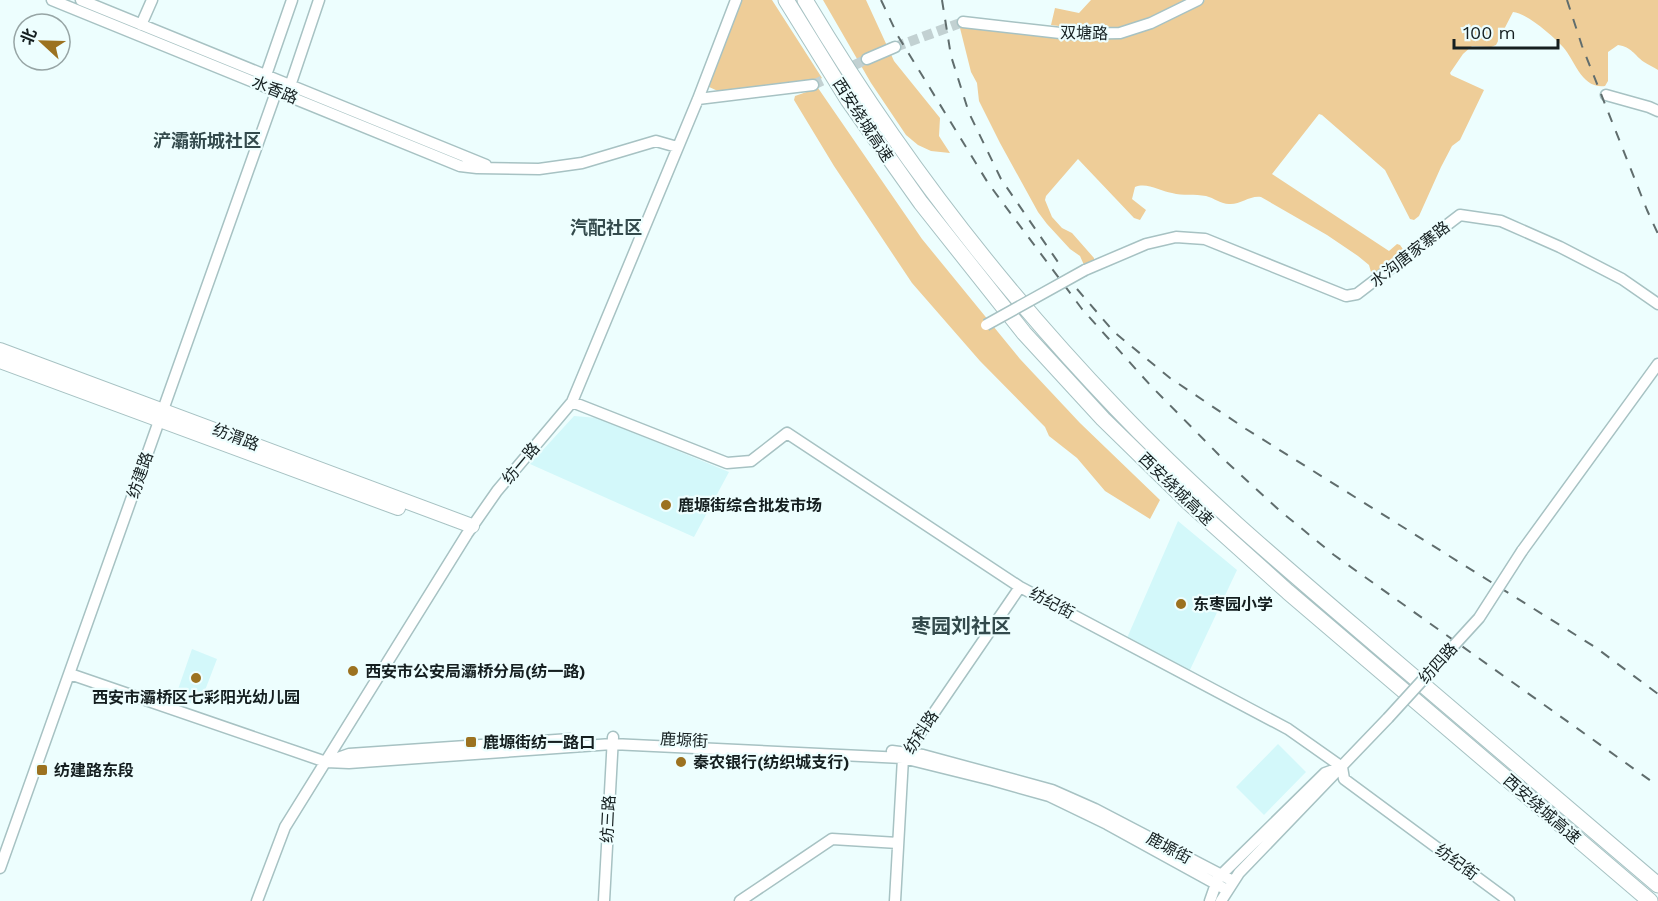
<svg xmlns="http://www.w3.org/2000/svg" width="1658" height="901" font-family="'Work Sans','Noto Sans SC',sans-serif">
<rect width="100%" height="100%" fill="#edfefe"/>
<!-- built -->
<path fill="#d3f8fa" d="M574 416 598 418 729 472 694 537 530 464Z
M1178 521 1237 570 1189 672 1127 638Z
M192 649 217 659 199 706 175 698Z
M1278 744 1306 772 1264 815 1236 787Z"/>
<!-- green -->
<path fill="#eecd98" d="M741 0H772L822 78 815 82 720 92 707 86Z
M823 0H866L894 61 940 118 939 136 950 153 931 151 918 145 906 135 871 83Z
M1091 0H1187C1163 12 1135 28 1108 29 1089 30 1069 27 1051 25L1055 8 1079 13Z
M1205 0H1658V70C1654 67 1648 65 1644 62 1634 55 1632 47 1618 45L1608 52V81L1605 86C1581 89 1575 60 1563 47 1553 36 1527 13 1513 12L1496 45 1491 47 1472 46 1463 54 1450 73 1451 75 1484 90 1460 140 1452 146 1441 167 1419 216 1414 220 1410 219 1385 170 1322 115 1319 114 1272 174 1389 251 1397 244 1400 245 1405 252 1376 275 1371 272 1369 265 1358 256 1327 235 1261 197C1250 195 1240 205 1229 204 1221 204 1214 198 1206 196 1195 194 1183 196 1172 193 1160 191 1147 182 1135 187L1132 199 1146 210 1140 220 1134 218 1078 159 1046 196 1045 200 1052 217 1062 228 1072 233 1094 258V262L1084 265 1080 256 1070 249 1047 224 1038 212 1000 143 979 101 977 83 971 72 959 24 1109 38 1173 17Z
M818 88 922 239 1020 359 1080 423 1160 500 1150 519 1105 491 1077 458 1049 436 1045 427 980 361 912 283 834 166 794 100 795 96Z"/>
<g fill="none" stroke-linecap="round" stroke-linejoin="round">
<!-- minor-tunnel -->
<path stroke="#c2d1d2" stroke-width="10" stroke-dasharray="10 5" stroke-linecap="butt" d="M895 47 963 22
M813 85 867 59"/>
<!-- minor casing -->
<g stroke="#a7c2c3" stroke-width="13">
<path id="minor" d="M52 0 460 166 477 168 539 169 582 163 656 141 677 147
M81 0 486 165
M963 22 1069 34 1120 33 1151 23 1198 0
M141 25 152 0
M867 59 895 47
M266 75 292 0
M290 86 319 0
M1606 95 1649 107 1658 111
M698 99 813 85
M1085 270 1146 244 1176 237 1205 239 1346 296 1357 294 1460 215 1501 221 1560 247 1622 279 1658 304
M572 402 727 463 751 461 787 433 1020 587 1288 729 1342 767 1344 779 1509 901
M1522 551 1658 364
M70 674 326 762 349 763 612 744 903 758 992 780 1049 796 1107 824 1227 890
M892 751 923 755 1052 790 1095 809 1233 881
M335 759 349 754 570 739
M0 868 280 81
M257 901 285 827 467 534 497 491 572 402 698 99 736 0
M604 901 613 737
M740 901 832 839 898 843
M895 901 903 758 1020 587
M1210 901 1218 878 1325 773 1339 768
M1221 901 1239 873 1388 718"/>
</g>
<!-- major casing -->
<g stroke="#a7c2c3" stroke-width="16">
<path id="major" d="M0 350 472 526
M0 361 398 508"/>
</g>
<!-- highway casing -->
<g stroke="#a7c2c3" stroke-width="17">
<path id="highway" d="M786 0 848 100 921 203 1024 333 1103 419 1189 503 1288 592 1650 901
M805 0C893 148 998 285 1117 409 1197 493 1286 568 1374 643 1469 724 1563 804 1658 885"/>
</g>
<!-- minor -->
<use href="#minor" stroke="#fff" stroke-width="10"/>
<!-- major -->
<use href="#major" stroke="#fff" stroke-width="14"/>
<!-- highway -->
<use href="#highway" stroke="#fff" stroke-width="15"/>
<!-- rail -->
<path stroke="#606d6d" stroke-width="2" stroke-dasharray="10 10" stroke-linecap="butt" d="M881 0 898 36 988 183 1082 309 1151 386 1219 455 1279 510 1334 555 1658 786
M942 0 951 56 969 113 1001 179 1060 265
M1567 0 1582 46 1647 210 1658 234
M1077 289 1114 332 1170 378 1246 429 1595 647 1658 694"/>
<!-- minor-bridge casing -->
<g stroke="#a7c2c3" stroke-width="13" stroke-linecap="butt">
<path id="minor-bridge" d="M986 325 1085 270
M1447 653 1479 618 1522 551
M1388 718 1440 661"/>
</g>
<!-- minor-bridge -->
<use href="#minor-bridge" stroke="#fff" stroke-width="10"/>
</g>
<!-- markers -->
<g fill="#9c7220" stroke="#edfefe" stroke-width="2">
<circle cx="666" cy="505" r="6"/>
<circle cx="1181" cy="604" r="6"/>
<circle cx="353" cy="671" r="6"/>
<circle cx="196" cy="678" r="6"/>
<rect x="465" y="736" width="12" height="12" rx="3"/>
<circle cx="681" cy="762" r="6"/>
<rect x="36" y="764" width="12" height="12" rx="3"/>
</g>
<g text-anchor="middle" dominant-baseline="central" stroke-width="4.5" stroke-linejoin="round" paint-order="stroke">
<!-- street labels -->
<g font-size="16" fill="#151f20" stroke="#edfefe">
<text transform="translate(1084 33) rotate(1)">双塘路</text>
<text transform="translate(275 90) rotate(22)">水香路</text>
<text transform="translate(863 120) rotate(57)">西安绕城高速</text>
<text transform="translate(1410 254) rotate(-38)">水沟唐家寨路</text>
<text transform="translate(236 437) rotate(21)">纺渭路</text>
<text transform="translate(521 463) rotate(-50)">纺一路</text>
<text transform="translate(140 475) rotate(-71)">纺建路</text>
<text transform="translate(1176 489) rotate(44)">西安绕城高速</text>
<text transform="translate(1052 603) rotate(28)">纺纪街</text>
<text transform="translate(1438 663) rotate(-48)">纺四路</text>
<text transform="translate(921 732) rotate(-56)">纺科路</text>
<text transform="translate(684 740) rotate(3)">鹿塬街</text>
<text transform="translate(1542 809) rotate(41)">西安绕城高速</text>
<text transform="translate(608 819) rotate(-87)">纺三路</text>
<text transform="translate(1169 848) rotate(28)">鹿塬街</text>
<text transform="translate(1457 862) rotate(36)">纺纪街</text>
</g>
<!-- poi labels -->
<g font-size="16" font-weight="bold" fill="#151f20" stroke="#edfefe" text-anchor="start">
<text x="678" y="505">鹿塬街综合批发市场</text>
<text x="1193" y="604">东枣园小学</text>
<text x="365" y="671">西安市公安局灞桥分局(纺一路)</text>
<text x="196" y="697" text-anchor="middle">西安市灞桥区七彩阳光幼儿园</text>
<text x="483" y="742">鹿塬街纺一路口</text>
<text x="693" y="762">秦农银行(纺织城支行)</text>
<text x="54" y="770">纺建路东段</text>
</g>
<!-- neighbourhood labels -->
<g font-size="18" font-weight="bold" fill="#334a4c" stroke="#edfefe">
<text x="207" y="140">浐灞新城社区</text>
<text x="606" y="227">汽配社区</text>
</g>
<!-- quarter labels -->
<g font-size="20" font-weight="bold" fill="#334a4c" stroke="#edfefe">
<text x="961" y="626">枣园刘社区</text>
</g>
</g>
<!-- north arrow -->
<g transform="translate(42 42) rotate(292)"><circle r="28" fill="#edfefe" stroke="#97a5a5" stroke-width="1.5"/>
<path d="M0-4.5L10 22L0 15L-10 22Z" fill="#9c7220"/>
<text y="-9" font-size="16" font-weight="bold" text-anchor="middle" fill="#151f20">北</text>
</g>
<!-- scale -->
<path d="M1454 39v9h104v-9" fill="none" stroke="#151f20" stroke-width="3"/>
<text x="1463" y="39" font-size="18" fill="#151f20" stroke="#edfefe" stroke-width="4.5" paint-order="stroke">100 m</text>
</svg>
